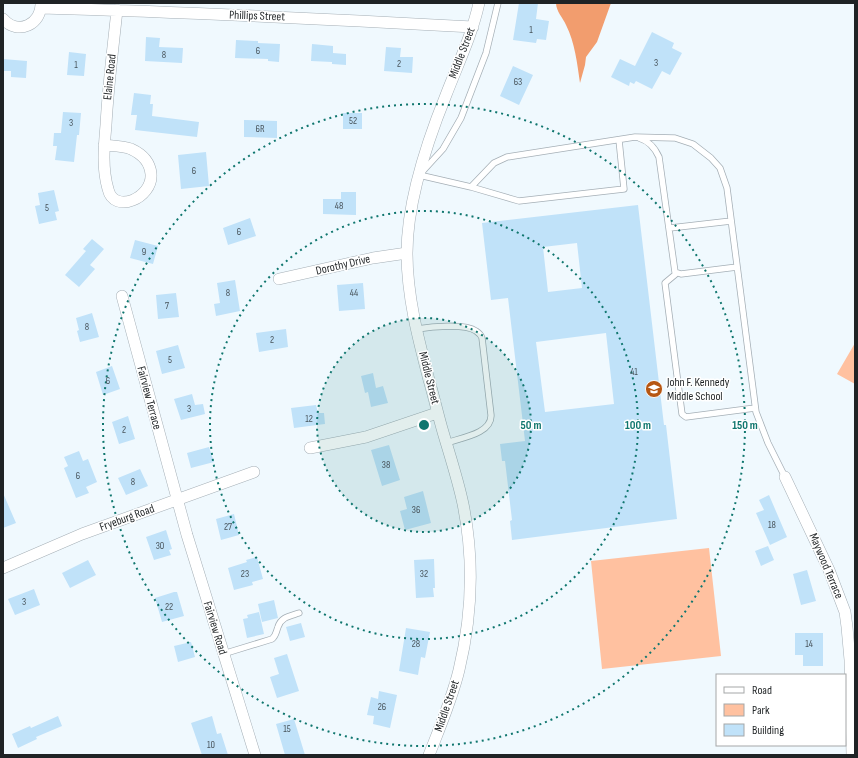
<svg xmlns="http://www.w3.org/2000/svg" width="858" height="758" font-family="'Sofia Sans Condensed',sans-serif">
<rect width="100%" height="100%" fill="#f0f9fe"/>
<!-- green -->
<path fill="#ffc1a0" d="M855 343V384L837 374Z
M709 548 721 656 602 669 591 561Z"/>
<!-- water -->
<path fill="#f29d6e" d="M556 3H611L597 42 586 57 585 65 580 83C577 63 575 43 566 25 563 18 556 11 556 3Z"/>
<!-- building -->
<path fill="#c0e2f9" fill-rule="evenodd" d="M519 3H538L536 19 549 21 546 40 537 39 536 43 513 40Z
M652 32 674 43 672 48 682 53 670 75 662 71 652 89 636 81 634 84 630 82 629 86 611 77 620 59 635 66Z
M146 37 160 38 159 47 183 48 182 63 145 61Z
M236 40 258 41V43L280 44 279 62 268 61V59L235 58Z
M312 44 333 46V53L346 54V65L332 64V62L311 61Z
M386 47 401 48 400 57H413L412 73 384 71Z
M69 52 86 54 84 76 67 75Z
M3 59 27 61 26 78 11 77V71H3Z
M513 66 533 75 519 105 500 96Z
M134 93 151 95 150 104H153L152 116 199 122 197 137 135 130 137 115H131Z
M63 112 81 113 79 135H77L74 162 55 160 57 146H53L54 133H61Z
M343 113H362V129H343Z
M244 120 277 121V138L244 137Z
M206 152 209 186 181 189 178 155Z
M54 190 59 211 55 212 57 220 39 224 35 206 40 205 38 193Z
M341 192H356V215L323 214V199H341Z
M638 205 664 425H666L677 519 512 540 510 521 512 520 505 461H502L500 444 525 441 508 298 491 300 482 223ZM577 243 582 288 548 292 543 247ZM606 333 614 404 545 412 536 342Z
M250 218 256 236 228 245 223 228Z
M92 239 104 249 90 265 95 269 79 287 65 275 86 251 83 249Z
M135 240 158 246 153 264 130 258Z
M235 280 240 311 216 316 214 304 220 303 217 283Z
M363 283 365 309 339 311 337 285Z
M176 293 179 317 158 319 156 295Z
M92 313 99 337 80 342 77 331 79 330 76 318Z
M286 329 288 347 259 352 256 333Z
M178 345 185 368 162 374 156 351Z
M112 366 120 389 103 395 96 372Z
M373 373 376 388 383 386 388 403 371 407 368 392 365 393 361 376Z
M192 394 195 405 203 404 205 414 181 420 174 399Z
M316 405 318 413H324L325 424 294 428 291 408Z
M128 416 135 439 119 444 112 422Z
M389 445 400 480 382 486 371 450Z
M209 447 214 462 191 468 187 453Z
M79 451 83 461 88 459 97 482 86 487 89 493 76 498 64 468 68 466 64 457Z
M140 469 148 486 126 495 118 478Z
M423 491 431 523 405 530 400 511 407 509 404 497Z
M3 493 16 523 3 528Z
M769 495 787 537 770 545 756 513 764 510 759 500Z
M234 514 239 535 221 540 216 519Z
M166 530 172 549 169 550 171 555 154 560 146 537Z
M768 546 774 560 761 566 755 551Z
M257 557 263 579 252 582 253 585 234 590 228 568 247 562 246 560Z
M434 559 435 588H433L434 597 416 598 414 560Z
M88 560 96 575 70 588 62 573Z
M807 570 816 601 801 605 793 574Z
M34 589 40 605 15 615 8 599Z
M174 592H177L184 616 162 622 155 598Z
M274 600 278 618 262 622 258 604Z
M259 612 264 634 247 638 243 619 248 618 247 615Z
M301 623 305 637 290 641 286 627Z
M406 628 430 632 425 658 421 657 418 675 399 671Z
M795 633H823V666H803V655H795Z
M191 642 195 657 178 662 174 646Z
M287 654 299 691 277 698 270 677 279 674 274 658Z
M379 691 397 695 390 728 373 724 374 716 367 715 371 697 378 699Z
M58 716 62 726 36 737 37 739 18 748 12 734 30 726 31 728Z
M212 716 217 734 221 733 228 755H202L191 723Z
M294 719 305 755H285L276 724Z"/>
<g fill="none" stroke-linecap="round" stroke-linejoin="round">
<!-- lane casing -->
<g stroke="#a5afb6" stroke-width="7">
<path id="lane" d="M639 138C649 141 655 148 659 157L675 272 681 274 737 267
M422 172 443 149 461 118 486 53 498 3
M419 175 471 187 494 163 507 157 635 137 675 138 693 144 711 158 720 168 727 188 756 412 768 443 785 477
M471 187 519 201 624 189 619 140
M670 228 731 221
M677 273 665 283 682 414 686 417 755 408
M417 329C430 327 465 323 476 331 479 333 481 335 482 338L491 415C492 434 460 438 446 443
M223 654 272 639C276 636 276 632 278 627 281 617 290 616 299 613"/>
</g>
<!-- street casing -->
<g stroke="#a5afb6" stroke-width="12">
<path id="street" d="M41 8C185 12 329 19 473 27
M3 19C18 36 42 24 41 3
M104 145C113 146 123 146 131 149 142 154 150 162 151 174 153 198 114 215 108 189 102 168 104 147 106 125 108 87 113 48 117 10
M279 279 373 258 407 253
M122 296 187 535 255 755
M310 448 366 437 437 413
M785 477 829 570 845 612 847 627 850 660 852 755
M3 568 82 534 254 472
M429 755C440 727 452 699 459 670 472 616 474 558 463 504 458 480 450 456 443 432 438 415 434 397 429 380 418 338 407 296 407 253 407 201 427 142 446 95 458 64 472 35 479 3"/>
</g>
<!-- lane -->
<use href="#lane" stroke="#fff" stroke-width="5.5"/>
<!-- street -->
<use href="#street" stroke="#fff" stroke-width="11"/>
</g>
<!-- distance rings -->
<circle cx="424" cy="425" r="107" fill="#0f766e" fill-opacity=".12"/>
<g fill="none" stroke="#0f766e" stroke-width="2" stroke-dasharray="2 4">
<circle cx="424" cy="425" r="107"/>
<circle cx="424" cy="425" r="214"/>
<circle cx="424" cy="425" r="321"/>
</g>
<!-- icons -->
<defs>
<g id="school-disc" transform="scale(0.9)"><circle r="9.5" fill="#b65612" stroke="#fff"/><path d="M0-5L7-2L0 1L-7-2ZM-4 1L0 2.5L4 1V4Q0 6-4 4Z" fill="#fff"/></g>
</defs>
<g fill-rule="evenodd">
<use href="#school-disc" x="654" y="389"/>
</g>
<g text-anchor="middle" dominant-baseline="central" stroke-width="3" stroke-linejoin="round" paint-order="stroke">
<!-- number labels -->
<g font-size="10" fill="#47535a">
<text x="531" y="30">1</text>
<text x="258" y="51">6</text>
<text x="164" y="55">8</text>
<text x="656" y="63">3</text>
<text x="399" y="64">2</text>
<text x="76" y="65">1</text>
<text x="518" y="82">63</text>
<text x="353" y="121">52</text>
<text x="71" y="123">3</text>
<text x="260" y="129">6R</text>
<text x="194" y="171">6</text>
<text x="339" y="206">48</text>
<text x="47" y="208">5</text>
<text x="239" y="232">6</text>
<text x="144" y="252">9</text>
<text x="228" y="293">8</text>
<text x="354" y="293">44</text>
<text x="167" y="306">7</text>
<text x="87" y="327">8</text>
<text x="272" y="340">2</text>
<text x="170" y="360">5</text>
<text x="634" y="372">41</text>
<text x="108" y="381">6</text>
<text x="189" y="409">3</text>
<text x="309" y="419">12</text>
<text x="124" y="430">2</text>
<text x="386" y="465">38</text>
<text x="78" y="476">6</text>
<text x="133" y="482">8</text>
<text x="416" y="510">36</text>
<text x="772" y="525">18</text>
<text x="228" y="527">27</text>
<text x="160" y="546">30</text>
<text x="245" y="574">23</text>
<text x="424" y="574">32</text>
<text x="24" y="602">3</text>
<text x="169" y="607">22</text>
<text x="416" y="644">28</text>
<text x="809" y="644">14</text>
<text x="382" y="707">26</text>
<text x="287" y="729">15</text>
<text x="211" y="745">10</text>
</g>
<!-- street labels -->
<g font-size="12" fill="#1f2325" stroke="#fff">
<text transform="translate(257 16) rotate(2)">Phillips Street</text>
<text transform="translate(462 53) rotate(-69)">Middle Street</text>
<text transform="translate(110 77) rotate(-84)">Elaine Road</text>
<text transform="translate(343 265) rotate(-13)">Dorothy Drive</text>
<text transform="translate(429 378) rotate(76)">Middle Street</text>
<text transform="translate(149 398) rotate(75)">Fairview Terrace</text>
<text transform="translate(127 518) rotate(-20)">Fryeburg Road</text>
<text transform="translate(826 566) rotate(67)">Maywood Terrace</text>
<text transform="translate(215 628) rotate(73)">Fairview Road</text>
<text transform="translate(447 706) rotate(-71)">Middle Street</text>
</g>
<!-- poi labels -->
<g font-size="12" fill="#1f2325" stroke="#fff" text-anchor="start">
<text x="667" y="382">John F. Kennedy<tspan x="667" dy="14">Middle School</tspan></text>
</g>
</g>
<circle cx="424" cy="425" r="6" fill="#0f766e" stroke="#fff" stroke-width="2"/>
<g font-size="12" text-anchor="middle" font-weight="bold" fill="#0f766e" stroke="#fff" stroke-width="3" stroke-linejoin="round" paint-order="stroke">
<text x="531" y="429">50 m</text>
<text x="638" y="429">100 m</text>
<text x="745" y="429">150 m</text>
</g>
<!-- border -->
<rect width="858" height="758" fill="none" stroke="#1f2325" stroke-width="8"/>
<!-- legend -->
<rect x="716" y="674" width="130" height="72" fill="#ffffff" stroke="#a5a7a8"/>
<rect x="724" y="687" width="20" height="6" fill="#ffffff" stroke="#a5a7a8"/>
<text x="752" y="694" font-size="12" fill="#1f2325">Road</text>
<rect x="724" y="704" width="20" height="12" fill="#ffc1a0" stroke="#a5a7a8"/>
<text x="752" y="714" font-size="12" fill="#1f2325">Park</text>
<rect x="724" y="724" width="20" height="12" fill="#c0e2f9" stroke="#a5a7a8"/>
<text x="752" y="734" font-size="12" fill="#1f2325">Building</text>
</svg>
